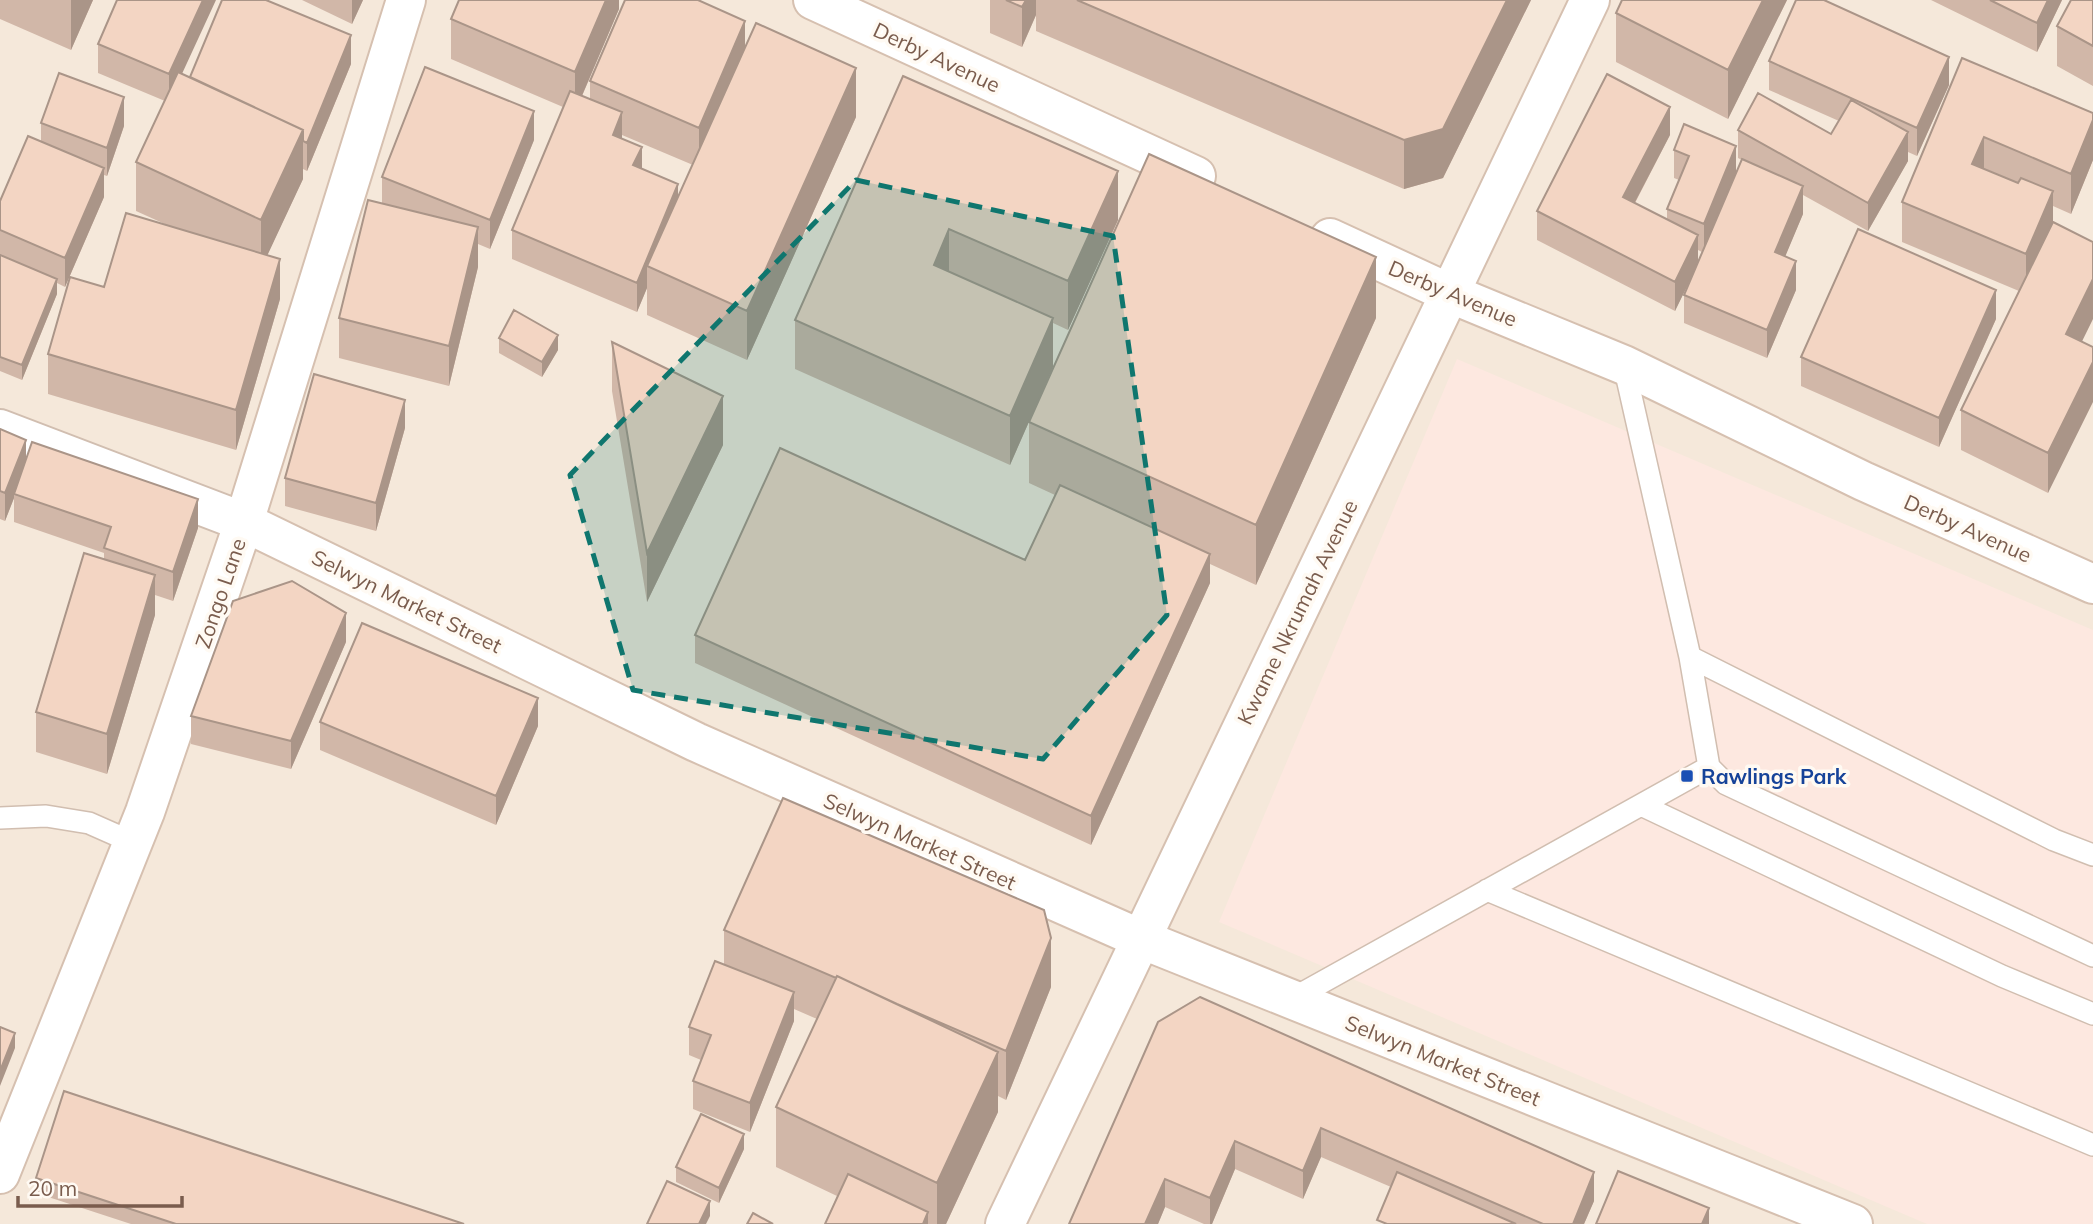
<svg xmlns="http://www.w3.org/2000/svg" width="2093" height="1224" font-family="Mulish,sans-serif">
<rect width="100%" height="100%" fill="#fdf6ec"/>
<!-- residential -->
<path fill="#f5e8da" d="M0 0H2093V1224H0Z"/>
<!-- commercial -->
<path fill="#fde8e0" d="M1457 359 2093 630V1224H1927L1219 922Z"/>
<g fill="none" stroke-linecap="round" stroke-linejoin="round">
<!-- lane casing -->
<g stroke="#d1beb0" stroke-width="24">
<path id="lane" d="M1624 365 1690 657 1709 767 1726 784 2093 956
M1690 657 2054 840 2093 855
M1641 805 2002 976 2093 1014
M0 818 46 816 89 823 132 842
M1487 890 2093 1145
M1292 999 1709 767"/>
</g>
<!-- street casing -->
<g stroke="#d1beb0" stroke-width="42">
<path id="street" d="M0 429 244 522"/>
</g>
<!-- secondary casing -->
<g stroke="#d6c0b0" stroke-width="42">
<path id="secondary" d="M813 0 1196 176
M1330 238 1449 293 1624 365 1863 481 2093 584
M244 522 696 742 1141 939 1853 1224
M0 1174 145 812 244 522 406 0
M1005 1224 1590 0"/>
</g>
<!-- lane -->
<use href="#lane" stroke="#fff" stroke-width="21"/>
<!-- street -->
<use href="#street" stroke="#fff" stroke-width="38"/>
<!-- secondary -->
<use href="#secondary" stroke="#fff" stroke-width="38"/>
</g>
<!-- wall -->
<path fill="#d1b7a8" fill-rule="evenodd" d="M0 0H93L71 50 0 19Z
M302 0H363L352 24Z
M619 0V9L582 96 590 99V81L745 48 856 117 747 360 647 315V288L637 312 512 259V230L563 107 451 59V19ZM622 135 693 165 678 197 642 169 622 139Z
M990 0H1531L1443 178 1404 189 1036 31V15L1022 47 990 33Z
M1622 0H1787L1728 119 1616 62V13Z
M1931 0H2062L2037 52Z
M2093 0V86L2057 66V26Z
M98 44 190 77 351 64 307 171 303 169V179L267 255 280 299 236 450 48 394V354L104 287 167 225 136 211V162L165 101 98 73Z
M1962 58 2093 113V160L2071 214 2053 206V224L2082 341 2048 493 1961 450V410L2019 291 1902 242V202Z
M1769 61 1949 85 1917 156 1908 152V161L1868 231 1803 195V214L1785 256 1796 290 1767 358 1684 323V295L1689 282 1675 311 1537 240V211L1670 135 1635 203 1667 219V209L1679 180 1674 178V150L1736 174 1742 160 1738 158V130L1831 134 1839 121 1769 90ZM1698 250 1702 252 1698 261Z
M903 76 1118 220 1068 330 1053 323V367L1010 465 795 369V320Z
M41 123 124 126 107 176 104 175V197L65 287 57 283V294L22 380 0 371V201L41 141Z
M534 140 490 249 478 244V267L449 386 339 358V318L382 203V177Z
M1376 318 1256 585 1210 564V583L1091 845 695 663V635L1025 560 1055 495 1029 483V422Z
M1996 319 1939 447 1801 386V357Z
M499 338 558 350 542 377 499 353Z
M612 342 723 445 647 602 612 391Z
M405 428 376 531 285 506V478Z
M0 429 26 458 198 528 173 601 155 595V615L107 774 36 752V712L104 559V553L14 522V498L5 521 0 519Z
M346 642 291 769 191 744V716Z
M320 722 538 726 496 825 320 750Z
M724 930 1051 987 1006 1100 998 1096V1112L946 1224H825L837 1196 776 1167V1107L817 1019 794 1009V1021L750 1132 693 1109V1081L701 1060 689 1055V1027L724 964Z
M1158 1022 1594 1201 1584 1224H1387L1391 1187 1321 1157 1303 1199 1235 1169 1212 1224H1204L1165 1207 1158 1224H1069Z
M744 1149 719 1203 676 1182V1167Z
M36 1178 464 1224H131L36 1193Z"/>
<!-- shaded-wall -->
<path fill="#aa9588" d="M71 0H93L71 50Z
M203 0H216L169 102V74Z
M352 0H363L352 24Z
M606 0H619V9L575 112V72Z
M1026 0H1036V15L1022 47V7Z
M1507 0H1531L1443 178 1404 189V140Z
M1763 0H1787L1728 119V70Z
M2048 0H2062L2037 52V23Z
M745 21V61L699 168V128Z
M351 35V64L307 171V143Z
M1949 57V85L1917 156V128Z
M856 68V117L747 360V311Z
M124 97V126L107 176V148Z
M1670 107V135L1623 225V197Z
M534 111V140L490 249V220Z
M622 112V140L613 135Z
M2093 120V160L2071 214V174Z
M303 130V179L261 269V220Z
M1908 132V161L1868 231V203Z
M1984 137V177L1972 164Z
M1736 146V174L1704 252V224Z
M642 147V175L633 165Z
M104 168V197L65 287V258Z
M1118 171V220L1068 330V281Z
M678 184V212L647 266V288L637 312V283Z
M1803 186V214L1775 281V252Z
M2053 191V231L2026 294V254Z
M478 227V267L449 386V346Z
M949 229V278L934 265Z
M1698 235V264L1675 311V282Z
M1376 257V318L1256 585V525Z
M280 259V299L236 450V410Z
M1796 261V290L1767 358V330Z
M57 279V294L22 380V365Z
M2093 279V319L2066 374V334Z
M1996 290V319L1939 447V418Z
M1053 318V367L1010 465V416Z
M558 335V350L542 377V362Z
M2093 362V402L2048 493V453Z
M723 396V445L647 602V553Z
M405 400V428L376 531V503Z
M26 440V469L14 494V498L5 521V493Z
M198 499V528L173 601V572Z
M1210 554V583L1091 845V816Z
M155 575V615L107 774V734Z
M346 613V642L291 769V741Z
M538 698V726L496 825V796Z
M1051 938V987L1006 1100V1051Z
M794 992V1021L750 1132V1103Z
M15 1033V1048L0 1086V1071Z
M998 1052V1112L946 1224H937V1183Z
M1321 1128V1157L1303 1199V1171Z
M744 1134V1149L719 1203V1188Z
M1235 1141V1169L1212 1224H1210V1198Z
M1594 1172V1201L1584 1224H1573Z
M1165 1179V1207L1158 1224H1145Z
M710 1201V1216L706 1224H699Z
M1709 1208V1224H1702Z
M928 1212V1224H923Z"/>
<!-- building -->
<path fill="#f3d5c3" stroke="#aa9588" stroke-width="2" d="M117 0H203L169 74 98 44Z
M222 0H266L351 35 307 143 303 141V130L190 77Z
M459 0H606L575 72 451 19Z
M625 0H698L745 21 699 128 590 81Z
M1006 0H1026L1022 7Z
M1077 0H1507L1443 129 1404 140Z
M1622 0H1763L1728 70 1616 13Z
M1796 0H1824L1949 57 1917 128 1769 61Z
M1990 0H2048L2037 23Z
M2071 0H2093V46L2057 26Z
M756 23 856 68 747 311 647 266Z
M1962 58 2093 113V120L2071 174 1984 137 1972 164 2018 183 2021 178 2053 191 2026 254 1902 202Z
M425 67 534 111 490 220 382 177Z
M178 72 303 130 261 220 136 162Z
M59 73 124 97 107 148 41 123Z
M1607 74 1670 107 1623 197 1698 235 1675 282 1537 211Z
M903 76 1118 171 1068 281 949 229 934 265 1053 318 1010 416 795 320Z
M570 91 622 112 613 135 642 147 633 165 678 184 637 283 512 230Z
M1758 93 1831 134 1851 100 1908 132 1868 203 1738 130Z
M1684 124 1736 146 1704 224 1667 209 1689 156 1674 150Z
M28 136 104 168 65 258 0 230V201Z
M1149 154 1376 257 1256 525 1029 422Z
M1742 159 1803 186 1775 252 1796 261 1767 330 1684 295Z
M368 200 478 227 449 346 339 318Z
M126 213 280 259 236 410 48 354 70 277 104 287Z
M2053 222 2093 242V279L2066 334 2093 347V362L2048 453 1961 410Z
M1858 229 1996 290 1939 418 1801 357Z
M0 255 57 279 22 365 0 357Z
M514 310 558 335 542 362 499 338Z
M612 342 723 396 647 553Z
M314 374 405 400 376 503 285 478Z
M0 429 26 440 5 493 0 491Z
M32 442 198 499 173 572 104 548 111 527 14 494Z
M780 448 1025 560 1060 485 1210 554 1091 816 695 635Z
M84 553 155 575 107 734 36 712Z
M292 581 346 613 291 741 191 716 233 601Z
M362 623 538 698 496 796 320 722Z
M783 798 1044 910 1051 938 1006 1051 897 1004 837 976 836 978 724 930Z
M715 961 794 992 750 1103 693 1081 711 1035 689 1027Z
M837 976 998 1052 937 1183 776 1107Z
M1200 997 1594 1172 1573 1224H1543L1321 1128 1303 1171 1235 1141 1210 1198 1165 1179 1145 1224H1069L1158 1022Z
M0 1027 15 1033 0 1071Z
M64 1091 464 1224H176L36 1178Z
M701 1114 744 1134 719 1188 676 1167Z
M1618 1171 1709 1208 1702 1224H1596Z
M1397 1172 1516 1224H1387L1377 1220Z
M848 1174 928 1212 923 1224H825Z
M667 1181 710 1201 699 1224H647Z
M753 1213 773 1224H747Z"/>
<!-- marked area -->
<path fill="#0f766e" fill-opacity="0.2" stroke="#0f766e" stroke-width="5" stroke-dasharray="14 9" stroke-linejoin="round" d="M856 180 1113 236 1167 615 1043 759 633 690 570 475Z"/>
<!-- markers -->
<rect fill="#1a4fb4" stroke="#fffaf3" stroke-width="2.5" x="1680" y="769" width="14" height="14" rx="3.5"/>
<g text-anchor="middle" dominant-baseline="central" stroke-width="7" stroke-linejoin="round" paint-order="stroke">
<!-- street labels -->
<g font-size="21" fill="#7a5c4d" stroke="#fffaf3">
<text transform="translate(937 57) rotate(25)">Derby Avenue</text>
<text transform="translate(1453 293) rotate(23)">Derby Avenue</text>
<text transform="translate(1968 528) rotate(24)">Derby Avenue</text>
<text transform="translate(220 593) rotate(-71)">Zongo Lane</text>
<text transform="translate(407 601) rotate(26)">Selwyn Market Street</text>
<text transform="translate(1297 612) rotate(-64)">Kwame Nkrumah Avenue</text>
<text transform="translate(920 841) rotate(24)">Selwyn Market Street</text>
<text transform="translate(1443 1060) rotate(22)">Selwyn Market Street</text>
</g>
<!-- transit labels -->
<g font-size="21" font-weight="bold" fill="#164399" stroke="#fffaf3" text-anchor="start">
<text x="1701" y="776">Rawlings Park</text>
</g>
</g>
<!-- scale -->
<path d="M18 1196v10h164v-10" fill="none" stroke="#7a5c4d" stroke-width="3.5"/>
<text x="28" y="1196" font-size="21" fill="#7a5c4d" stroke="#fffaf3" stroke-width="5" paint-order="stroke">20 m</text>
</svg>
